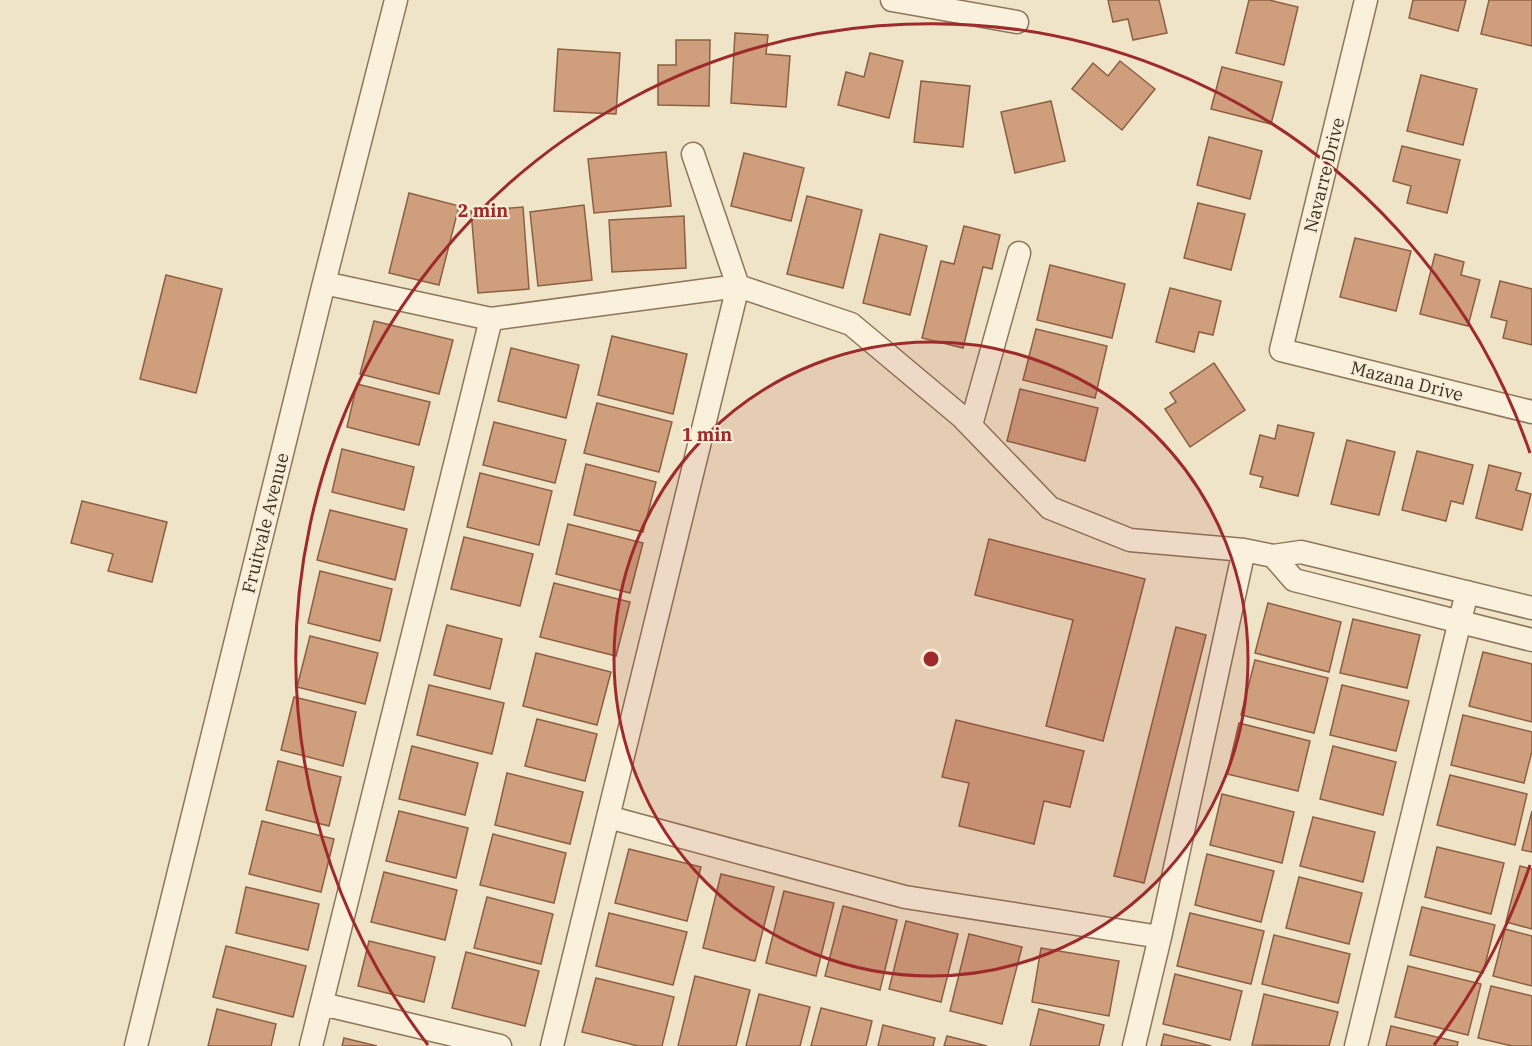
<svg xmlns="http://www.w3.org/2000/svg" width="1532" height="1046" font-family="'IBM Plex Serif',serif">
<rect width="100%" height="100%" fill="#f0e4c8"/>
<!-- building -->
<path fill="#cf9f7d" stroke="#8d5f41" stroke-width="1.5" d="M1108 0H1159L1167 33 1133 40 1128 19 1113 22Z
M1249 0H1269L1298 7 1284 65 1236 53Z
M1413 0H1466L1458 31 1409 18Z
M1489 0H1532V46L1481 34Z
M735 33 768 35 766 54 790 56 786 107 731 103Z
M676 40H710L709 106 658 105V65H676Z
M558 49 620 53 616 114 554 111Z
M870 53 903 61 889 118 838 105 846 72 864 77Z
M1120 61 1155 89 1122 130 1072 89 1093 63 1108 76Z
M1222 67 1282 82 1271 124 1211 109Z
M1421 75 1477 89 1463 145 1407 131Z
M921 81 970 86 963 147 914 142Z
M1051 101 1065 161 1015 173 1001 112Z
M1209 137 1262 151 1250 199 1197 185Z
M1402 146 1460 160 1447 213 1407 203 1411 186 1393 181Z
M666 152 671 206 594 213 588 159Z
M744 153 804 168 791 221 731 206Z
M409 193 459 206 439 285 389 273Z
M807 196 862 210 843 288 787 274Z
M1198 203 1245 214 1231 270 1184 258Z
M584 205 592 280 538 286 530 212Z
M523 207 529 289 478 293 471 211Z
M684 216 686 268 612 272 609 220Z
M964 226 1000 235 992 269 983 267 963 348 922 338 941 261 954 264Z
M880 234 927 246 910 315 863 303Z
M1355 238 1411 251 1396 311 1340 297Z
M1435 254 1464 262 1461 275 1480 280 1468 326 1420 314Z
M1050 265 1125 284 1112 338 1037 320Z
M166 275 222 289 196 393 140 379Z
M1500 281 1532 289V345L1503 338 1507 321 1491 317Z
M1170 288 1221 301 1213 335 1199 332 1194 352 1156 342Z
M374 321 453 340 439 394 360 374Z
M1036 329 1107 346 1095 398 1023 380Z
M612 336 687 354 673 414 598 395Z
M511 348 579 365 566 418 498 401Z
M1214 363 1245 410 1190 447 1165 409 1176 402 1170 393Z
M357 384 430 402 419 445 347 427Z
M1020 389 1098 408 1085 461 1007 441Z
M597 403 672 422 659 472 584 453Z
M494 422 566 440 555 483 483 465Z
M1278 425 1314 433 1298 496 1260 487 1263 477 1250 474 1260 435 1275 439Z
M1347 440 1395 452 1379 515 1331 504Z
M342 449 414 467 404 510 332 492Z
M1417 451 1473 465 1463 504 1451 501 1446 521 1402 510Z
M586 464 656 482 643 532 574 515Z
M1489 465 1521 473 1516 490 1531 494 1522 530 1476 518Z
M480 473 552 491 539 545 467 527Z
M82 501 167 522 152 582 108 571 113 554 71 543Z
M330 510 407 529 395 580 317 560Z
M568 524 643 543 630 593 556 574Z
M464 537 533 554 520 606 451 589Z
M989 539 1145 579 1103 741 1046 726 1073 620 975 595Z
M320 571 392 589 380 641 308 623Z
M554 583 630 602 616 656 540 637Z
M1268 603 1341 622 1329 672 1255 653Z
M1353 619 1420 635 1407 688 1340 673Z
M447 625 502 639 490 689 434 675Z
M1176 627 1206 635 1144 883 1114 876Z
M310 636 378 653 365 704 297 687Z
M1483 652 1532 664V722L1469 706Z
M536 653 611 672 597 725 523 706Z
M1255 660 1328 678 1314 733 1241 715Z
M429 685 504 703 492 754 417 735Z
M1342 685 1409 701 1396 751 1330 735Z
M294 697 356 712 343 766 281 750Z
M1463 715 1532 732V751L1524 783 1451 765Z
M537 719 597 734 585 781 525 766Z
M956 720 1084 751 1070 807 1044 801 1034 844 959 826 969 783 942 777Z
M1239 723 1310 741 1298 791 1227 774Z
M412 746 478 763 465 815 399 799Z
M1333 746 1396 762 1383 815 1320 799Z
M278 761 341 777 329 826 266 810Z
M507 773 583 792 570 844 495 825Z
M1450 775 1527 794 1515 845 1437 825Z
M1222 794 1294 812 1282 863 1210 845Z
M399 811 468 828 456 878 386 861Z
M1532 811V852L1522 850Z
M1313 817 1375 832 1363 882 1300 866Z
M262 821 334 839 321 892 249 874Z
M493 834 566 853 554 903 480 885Z
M1437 847 1504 863 1491 914 1425 897Z
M629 849 701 867 687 921 615 903Z
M1207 854 1274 871 1261 922 1195 905Z
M1520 866 1532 869V929L1506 922Z
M384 872 457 890 445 940 371 922Z
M721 874 774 887 755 961 703 948Z
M1299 877 1362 893 1349 944 1286 928Z
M246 887 319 904 308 950 236 933Z
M784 891 834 903 816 976 766 963Z
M487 897 553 914 541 964 474 948Z
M843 906 897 920 880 990 825 976Z
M1422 907 1495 925 1483 973 1410 955Z
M609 913 687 932 673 985 596 966Z
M1190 913 1264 931 1251 984 1177 966Z
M906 921 958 934 941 1002 889 989Z
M1505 929 1532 936V986L1493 976Z
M969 934 1022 947 1002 1024 950 1011Z
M1274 935 1350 954 1338 1003 1262 984Z
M369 941 435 957 424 1002 358 986Z
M226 946 306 966 293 1017 213 997Z
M1041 948 1119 961 1109 1016 1032 1002Z
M466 952 539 971 525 1026 452 1008Z
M1408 966 1481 984 1468 1035 1395 1017Z
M1175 974 1242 991 1230 1040 1163 1024Z
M695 976 750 990 736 1046H678Z
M596 978 674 997 662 1046H638L582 1032Z
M1491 986 1532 996V1046H1512L1478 1038Z
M759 994 810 1007 800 1046H746Z
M1264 994 1338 1012 1329 1046 1252 1045Z
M821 1008 872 1021 866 1046H811Z
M217 1009 276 1024 271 1046H208Z
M1039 1009 1104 1025 1099 1046H1030Z
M883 1025 935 1038 933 1046H878Z
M1391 1026 1458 1042 1457 1046H1386Z
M1164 1034 1211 1046H1161Z
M947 1036 987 1046H944Z
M344 1038 377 1046H342Z"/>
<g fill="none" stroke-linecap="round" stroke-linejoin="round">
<!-- street casing -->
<g stroke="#8d765c" stroke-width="25">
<path id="street" d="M892 0 1017 22
M1366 0 1281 350 1532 412
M324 283 491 319 738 286 851 324 962 417 1050 508 1130 540 1244 550 1273 556 1301 552 1532 608
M971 425 1019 253
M1273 556 1294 580 1532 640
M608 817 905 897 1160 937
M322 1004 500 1046
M136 1046 324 283 396 0
M311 1046 491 319
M552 1046 738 286 693 154
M1134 1046 1160 937 1244 550
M1356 1046 1467 592"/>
</g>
<!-- street -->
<use href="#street" stroke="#faf1dc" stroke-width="22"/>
</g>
<!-- distance rings -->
<circle cx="931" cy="659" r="317" fill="#9e2a2b" fill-opacity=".12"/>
<g fill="none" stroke="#9e2a2b" stroke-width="3">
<circle cx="931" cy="659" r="317"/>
<path d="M1530 865A634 634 0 0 1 1434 1045M428 1045A634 634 0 1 1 1530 453"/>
</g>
<g text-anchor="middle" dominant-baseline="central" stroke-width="4.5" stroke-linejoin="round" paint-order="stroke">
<!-- street labels -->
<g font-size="18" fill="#3d2e20" stroke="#f7eed8">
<text transform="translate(1324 175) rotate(-76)">Navarre Drive</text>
<text transform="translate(1407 381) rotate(14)">Mazana Drive</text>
<text transform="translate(265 523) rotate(-76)">Fruitvale Avenue</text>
</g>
</g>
<circle cx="931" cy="659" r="9" fill="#9e2a2b" stroke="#f7eed8" stroke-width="3"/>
<g font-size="18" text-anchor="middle" font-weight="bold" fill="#9e2a2b" stroke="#f7eed8" stroke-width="4.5" stroke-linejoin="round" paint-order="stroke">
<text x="483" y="217">2 min</text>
<text x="707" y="441">1 min</text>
</g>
</svg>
